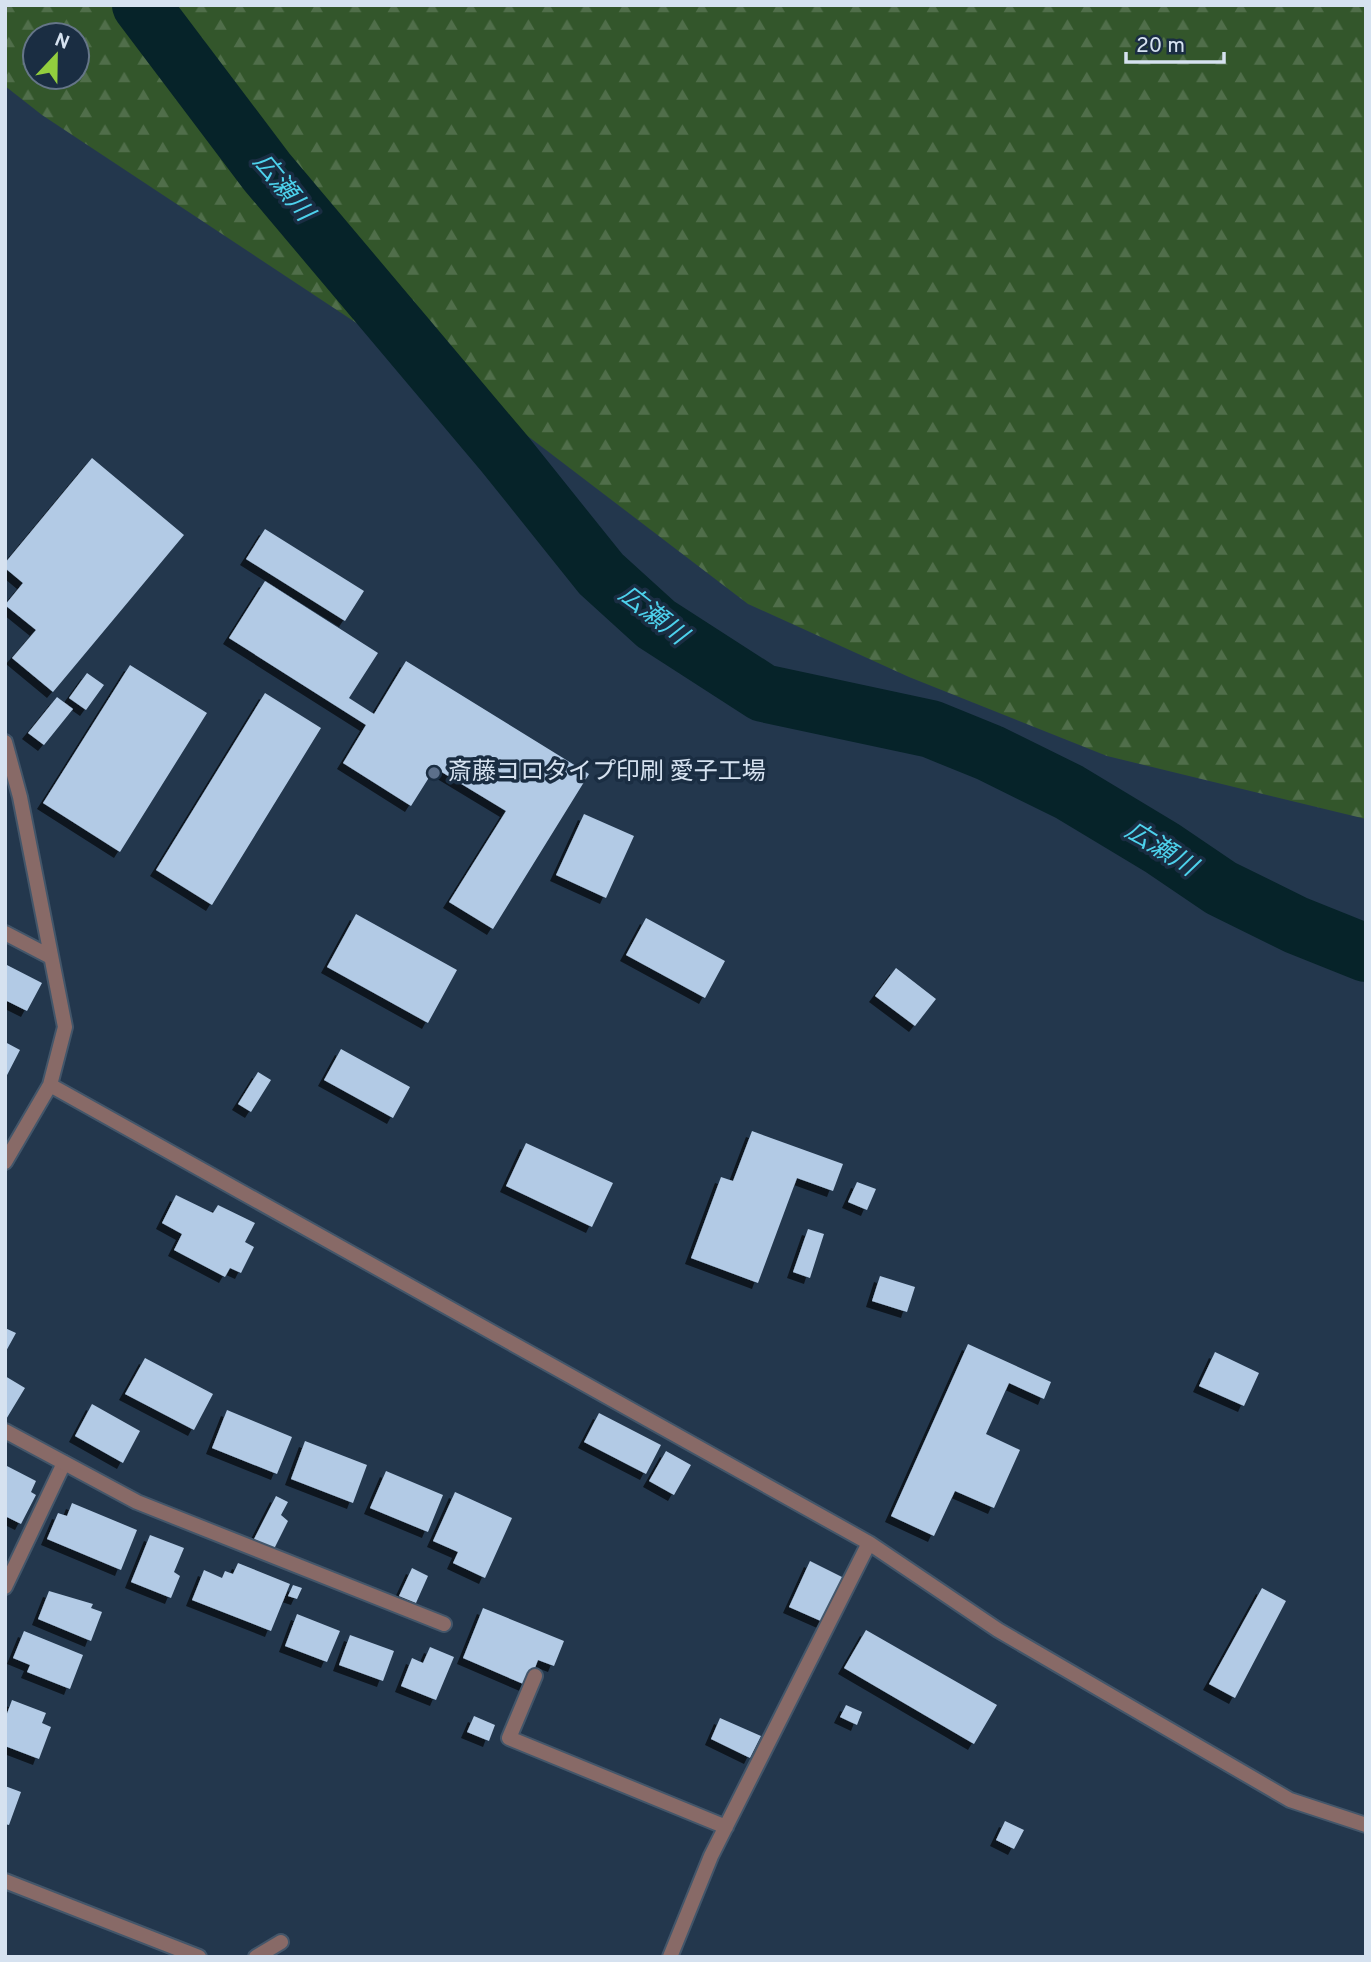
<svg xmlns="http://www.w3.org/2000/svg" width="1371" height="1962" font-family="Overpass,'Noto Sans JP',sans-serif">
<defs>
<pattern id="forest-firs" width="22" height="20" patternUnits="userSpaceOnUse" patternTransform="scale(1.75)"><rect width="22" height="20" fill="#33562b"/><path d="M5 1l3.5 6h-7zM16 11l3.5 6h-7z" fill="#506e4a"/></pattern>
<filter id="shadow"><feDropShadow dx="-6" dy="6" stdDeviation="0" flood-color="#0009"/></filter>
</defs>
<rect width="100%" height="100%" fill="#23374d"/>
<!-- forest -->
<path fill="url(#forest-firs)" fill-rule="evenodd" d="M5 5H1366V819L1107 756 909 677 748 604 529 437 42 115 5 86ZM35 35H77V77H35Z"/>
<g fill="none" stroke-linecap="round" stroke-linejoin="round">
<!-- river -->
<path stroke="#062329" stroke-width="58" d="M141 5 267 172 504 453 601 574 656 624 763 693 931 729 990 753 1069 792 1162 848 1221 888 1296 925 1366 953"/>
</g>
<!-- building -->
<path fill="#b2cae5" filter="url(#shadow)" d="M92 458 184 535 53 692 12 658 36 630 5 605 23 583 5 568V563Z
M265 529 364 591 345 621 246 559Z
M265 581 378 653 349 698 374 714 406 661 589 774 493 929 449 902 506 811 435 768 411 806 343 763 366 725 229 638Z
M130 665 207 713 120 852 43 803Z
M87 673 104 685 86 710 69 698Z
M265 693 321 728 212 905 156 870Z
M57 697 73 709 44 745 28 733Z
M584 814 634 836 606 898 556 875Z
M356 914 457 970 428 1023 327 967Z
M646 918 725 961 705 998 626 955Z
M5 964 42 983 27 1011 5 1000Z
M896 968 936 999 915 1026 875 996Z
M5 1042 20 1050 5 1079Z
M341 1049 410 1087 393 1118 324 1080Z
M258 1072 271 1080 251 1112 238 1104Z
M752 1131 843 1164 833 1191 797 1178 758 1283 691 1258 721 1177 733 1181Z
M526 1143 613 1183 592 1227 506 1186Z
M857 1182 876 1189 867 1210 848 1202Z
M176 1195 213 1213 218 1205 255 1223 245 1242 254 1247 241 1273 230 1268 225 1277 174 1250 182 1234 162 1223Z
M808 1229 824 1234 810 1278 793 1272Z
M880 1276 915 1287 907 1312 872 1301Z
M5 1328 16 1333 5 1353Z
M968 1344 1051 1382 1044 1399 1009 1383 986 1434 1020 1450 994 1508 955 1491 934 1536 891 1516Z
M1215 1352 1259 1373 1244 1406 1199 1386Z
M145 1358 213 1394 194 1430 125 1394Z
M5 1376 25 1388 5 1421Z
M92 1404 140 1431 123 1463 75 1436Z
M227 1410 292 1437 277 1474 212 1448Z
M599 1413 661 1445 646 1474 584 1442Z
M305 1441 367 1465 353 1503 291 1479Z
M666 1451 691 1465 674 1495 649 1481Z
M5 1465 36 1481 31 1492 36 1495 21 1524 5 1516Z
M386 1471 443 1495 428 1532 370 1508Z
M455 1492 512 1518 485 1578 453 1563 458 1552 433 1541Z
M276 1496 288 1502 281 1515 288 1521 274 1549 254 1539Z
M72 1503 137 1530 121 1570 47 1539 58 1513 67 1516Z
M150 1535 184 1548 174 1572 180 1576 171 1598 131 1582Z
M810 1561 844 1578 823 1622 789 1607Z
M238 1563 290 1584 271 1631 192 1600 204 1570 222 1578 225 1571 233 1574Z
M412 1568 428 1576 416 1603 399 1596Z
M293 1585 302 1588 297 1599 288 1596Z
M1262 1588 1286 1601 1235 1698 1209 1684Z
M49 1591 93 1604 91 1608 102 1612 91 1641 38 1619Z
M483 1608 564 1641 554 1666 538 1660 528 1686 463 1658Z
M297 1614 340 1631 327 1662 285 1646Z
M866 1630 997 1705 974 1744 844 1668Z
M24 1631 83 1655 70 1689 27 1672 30 1665 13 1658Z
M350 1635 394 1651 383 1681 339 1665Z
M430 1647 454 1657 436 1700 401 1686 412 1658 423 1663Z
M12 1700 46 1713 42 1723 51 1727 39 1759 5 1746V1719Z
M846 1705 862 1712 857 1725 840 1717Z
M474 1716 495 1725 489 1741 467 1732Z
M720 1718 761 1736 750 1758 711 1739Z
M5 1786 21 1792 9 1825 5 1824Z
M1005 1821 1024 1830 1014 1849 996 1840Z"/>
<g fill="none" stroke-linecap="round" stroke-linejoin="round">
<!-- lane casing -->
<g stroke="#43566a" stroke-width="18">
<path id="lane" d="M5 1587 64 1463
M5 1881 199 1957
M256 1957 281 1942"/>
</g>
<!-- street casing -->
<g stroke="#43566a" stroke-width="18">
<path id="street" d="M5 742 20 797 65 1027 50 1085 5 1162
M5 933 49 956
M50 1085 869 1543 998 1630 1290 1800 1366 1825
M5 1431 137 1502 444 1624
M535 1676 509 1738 726 1827
M670 1957 711 1856 869 1543"/>
</g>
<!-- lane -->
<use href="#lane" stroke="#886a67" stroke-width="14"/>
<!-- street -->
<use href="#street" stroke="#886a67" stroke-width="14"/>
</g>
<!-- markers -->
<circle fill="#5c6f8a" stroke="#1a2d42" stroke-width="2.5" cx="434" cy="773" r="7"/>
<g text-anchor="middle" dominant-baseline="central" stroke-width="7" stroke-linejoin="round" paint-order="stroke">
<!-- poi labels -->
<g font-size="24" fill="#d6e2f0" stroke="#1a2d42" text-anchor="start">
<text x="448" y="773">斎藤コロタイプ印刷 愛子工場</text>
</g>
<!-- water labels -->
<g font-size="26" font-style="italic" fill="#4dd1ec" stroke="#1a2d42">
<text transform="translate(282 188) rotate(51)">広瀬川</text>
<text transform="translate(652 616) rotate(38)">広瀬川</text>
<text transform="translate(1160 850) rotate(32)">広瀬川</text>
</g>
</g>
<!-- border -->
<rect width="1371" height="1962" fill="none" stroke="#d6e2f0" stroke-width="14"/>
<!-- north arrow -->
<g transform="translate(56 56) rotate(22)"><circle r="33" fill="#1a2d42" stroke="#657588" stroke-width="2"/>
<path d="M0-5L12 26L0 18L-12 26Z" fill="#92cd3e"/>
<text y="-10" font-size="19" font-weight="bold" text-anchor="middle" fill="#d6e2f0">N</text>
</g>
<!-- scale -->
<path d="M1126 52v10h98v-10" fill="none" stroke="#d6e2f0" stroke-width="3.5"/>
<text x="1136" y="52" font-size="21" fill="#d6e2f0" stroke="#1a2d42" stroke-width="5" paint-order="stroke">20 m</text>
</svg>
